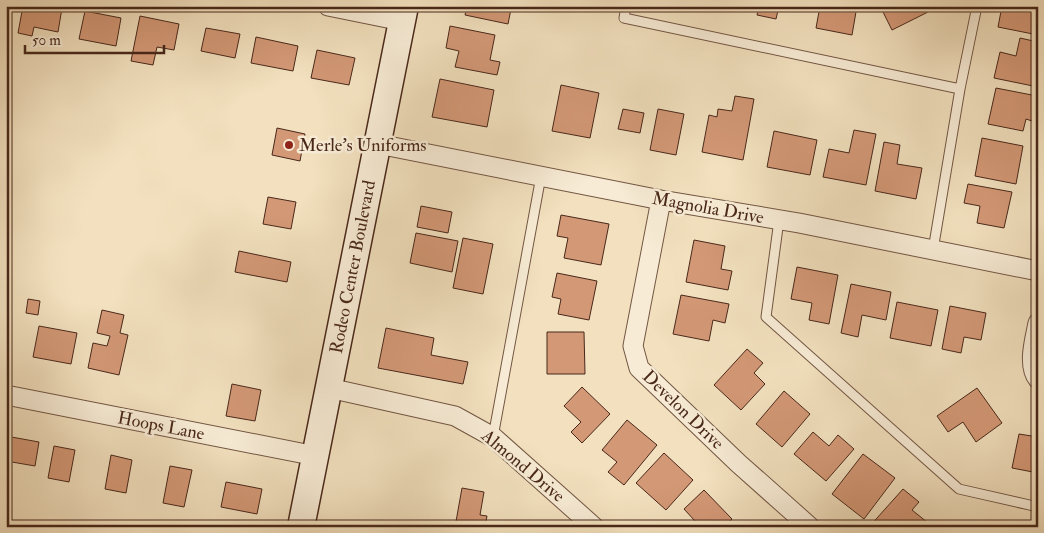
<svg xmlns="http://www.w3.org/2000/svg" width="1044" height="533" font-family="'IM FELL Double Pica',serif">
<rect width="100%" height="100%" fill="#f2e0be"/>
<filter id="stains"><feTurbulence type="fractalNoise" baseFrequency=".004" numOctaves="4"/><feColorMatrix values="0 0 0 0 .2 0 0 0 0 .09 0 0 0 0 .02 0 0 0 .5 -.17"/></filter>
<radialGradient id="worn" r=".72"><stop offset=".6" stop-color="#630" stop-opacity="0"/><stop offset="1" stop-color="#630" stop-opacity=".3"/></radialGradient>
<!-- building -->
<path fill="#d39876" stroke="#49281a" d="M23 6 62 8 58 32 34 27 32 36 18 33Z
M467 6H501L511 9 508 24 465 15Z
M759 6H779L776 19 757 15Z
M820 6H857L852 35 816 28Z
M880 6H926L928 12 892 30Z
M1002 6H1038V35L998 27Z
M85 11 121 18 116 46 79 39Z
M140 16 179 24 174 50 157 47 153 65 131 61Z
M450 26 495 35 490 60 500 62 497 75 455 67 459 51 446 48Z
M206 28 240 34 235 58 201 51Z
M256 37 298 46 293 71 251 63Z
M1020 38 1038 42V87L994 78 1000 52 1016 56Z
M317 50 355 58 349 85 311 78Z
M440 79 494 90 487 127 432 117Z
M561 85 599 93 590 138 552 131Z
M996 88 1037 96 1032 121 1026 119 1023 131 988 124Z
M735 96 754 99 743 160 702 152 709 115 717 117 718 109 732 111Z
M623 109 644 113 640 133 618 129Z
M658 109 684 114 676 155 650 150Z
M277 128 305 134 300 161 272 155Z
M854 130 876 134 866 185 823 177 829 149 849 153Z
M774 131 817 140 810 175 767 167Z
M982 138 1023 146 1016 184 975 176Z
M884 142 900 145 897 164 922 168 916 199 875 191Z
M968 184 1012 192 1004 228 977 223 980 206 964 203Z
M268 197 296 202 291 229 263 224Z
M421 206 452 212 448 233 417 227Z
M561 215 609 224 601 265 564 258 568 238 557 236Z
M416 233 458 241 452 272 410 263Z
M463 238 493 244 483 294 453 288Z
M694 240 725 246 721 269 732 271 728 290 686 282Z
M239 251 291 262 287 282 235 272Z
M797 267 838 275 829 324 809 320 812 303 791 299Z
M557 273 597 281 589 320 558 314 561 299 552 297Z
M851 284 891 292 886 320 862 315 858 337 841 333Z
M681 295 729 304 725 323 713 320 709 341 673 334Z
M28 299 40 301 38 315 26 313Z
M897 302 938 310 931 346 890 338Z
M950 306 986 313 981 340 964 337 961 353 942 349Z
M102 310 124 315 120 333 128 335 119 375 88 368 93 343 107 346 110 336 97 333Z
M39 326 77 333 71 364 33 357Z
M386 328 434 338 431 355 468 362 463 384 378 368Z
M547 332H584L585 374H547Z
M747 349 763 363 754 373 765 384 741 410 714 385Z
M232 384 261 390 255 421 226 416Z
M582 387 610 414 582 443 571 432 581 422 564 406Z
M977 388 1002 423 976 442 963 422 948 432 937 416Z
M784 391 810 414 782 447 756 424Z
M627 420 657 445 624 485 608 472 617 462 602 450Z
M813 432 829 446 838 435 854 449 826 481 794 454Z
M1019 434 1038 437V473L1012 468Z
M6 436 39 442 35 466 6 461Z
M54 446 75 450 69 482 48 478Z
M664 453 693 480 666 510 636 483Z
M863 454 895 478 864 519 832 494Z
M111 455 132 460 126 493 105 489Z
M170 466 192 470 184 507 163 503Z
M226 482 262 489 257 514 221 507Z
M462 488 484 492 480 515 487 516 485 527H455Z
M903 489 919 502 912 510 927 522 923 527H869Z
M704 490 732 519 724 527H688L695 521 684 509Z"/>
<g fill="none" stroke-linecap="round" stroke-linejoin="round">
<!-- lane casing -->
<g stroke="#735643" stroke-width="11">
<path id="lane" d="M626 6 624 18 960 89 933 250
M960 89 977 6
M779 220 766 317 959 489 1038 507
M493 437 541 176"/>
</g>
<!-- street casing -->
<g stroke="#735643" stroke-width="21">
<path id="street" d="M328 6 402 21
M378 144 661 200 799 223 1038 271
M661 200 633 346 639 368 738 463 810 527
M1038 323C1035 339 1027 365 1038 379
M329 388 455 416 493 437 594 527
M6 395 316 456"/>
</g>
<!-- secondary casing -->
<g stroke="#49281a" stroke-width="29">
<path id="secondary" d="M301 527 405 6"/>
</g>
<!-- lane -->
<use href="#lane" stroke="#f7ebd5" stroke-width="9"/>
<!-- street -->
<use href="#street" stroke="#f7ebd5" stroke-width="19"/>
<!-- secondary -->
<use href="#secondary" stroke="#f7ebd5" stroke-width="26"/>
</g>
<!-- markers -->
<circle fill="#8f2418" stroke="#f7ebd5" stroke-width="2" cx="289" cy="145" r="5"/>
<g text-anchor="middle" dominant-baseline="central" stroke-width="5" stroke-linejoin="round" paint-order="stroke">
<!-- poi labels -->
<g font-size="18" fill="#49281a" stroke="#f7ebd5" text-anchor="start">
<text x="299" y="145">Merle's Uniforms</text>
</g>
<!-- street labels -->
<g font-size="18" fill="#49281a" stroke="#f7ebd5">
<text transform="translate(708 208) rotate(10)">Magnolia Drive</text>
<text transform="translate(353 267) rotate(-79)">Rodeo Center Boulevard</text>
<text transform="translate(683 410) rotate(44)">Develon Drive</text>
<text transform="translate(161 426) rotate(11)">Hoops Lane</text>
<text transform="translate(523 466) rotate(40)">Almond Drive</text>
</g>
</g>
<!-- margin -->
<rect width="1044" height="533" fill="none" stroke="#f2e0be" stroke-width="25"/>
<rect x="8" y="8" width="1029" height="518" fill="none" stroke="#49281a" stroke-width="2.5"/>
<rect x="12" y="12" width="1019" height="508" fill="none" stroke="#49281a"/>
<!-- scale -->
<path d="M25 45v8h139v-8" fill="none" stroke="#49281a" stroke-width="2.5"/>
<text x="32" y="45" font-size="15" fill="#49281a" stroke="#f7ebd5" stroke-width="4" paint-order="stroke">50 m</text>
<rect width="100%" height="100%" filter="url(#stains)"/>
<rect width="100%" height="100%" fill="url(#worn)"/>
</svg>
